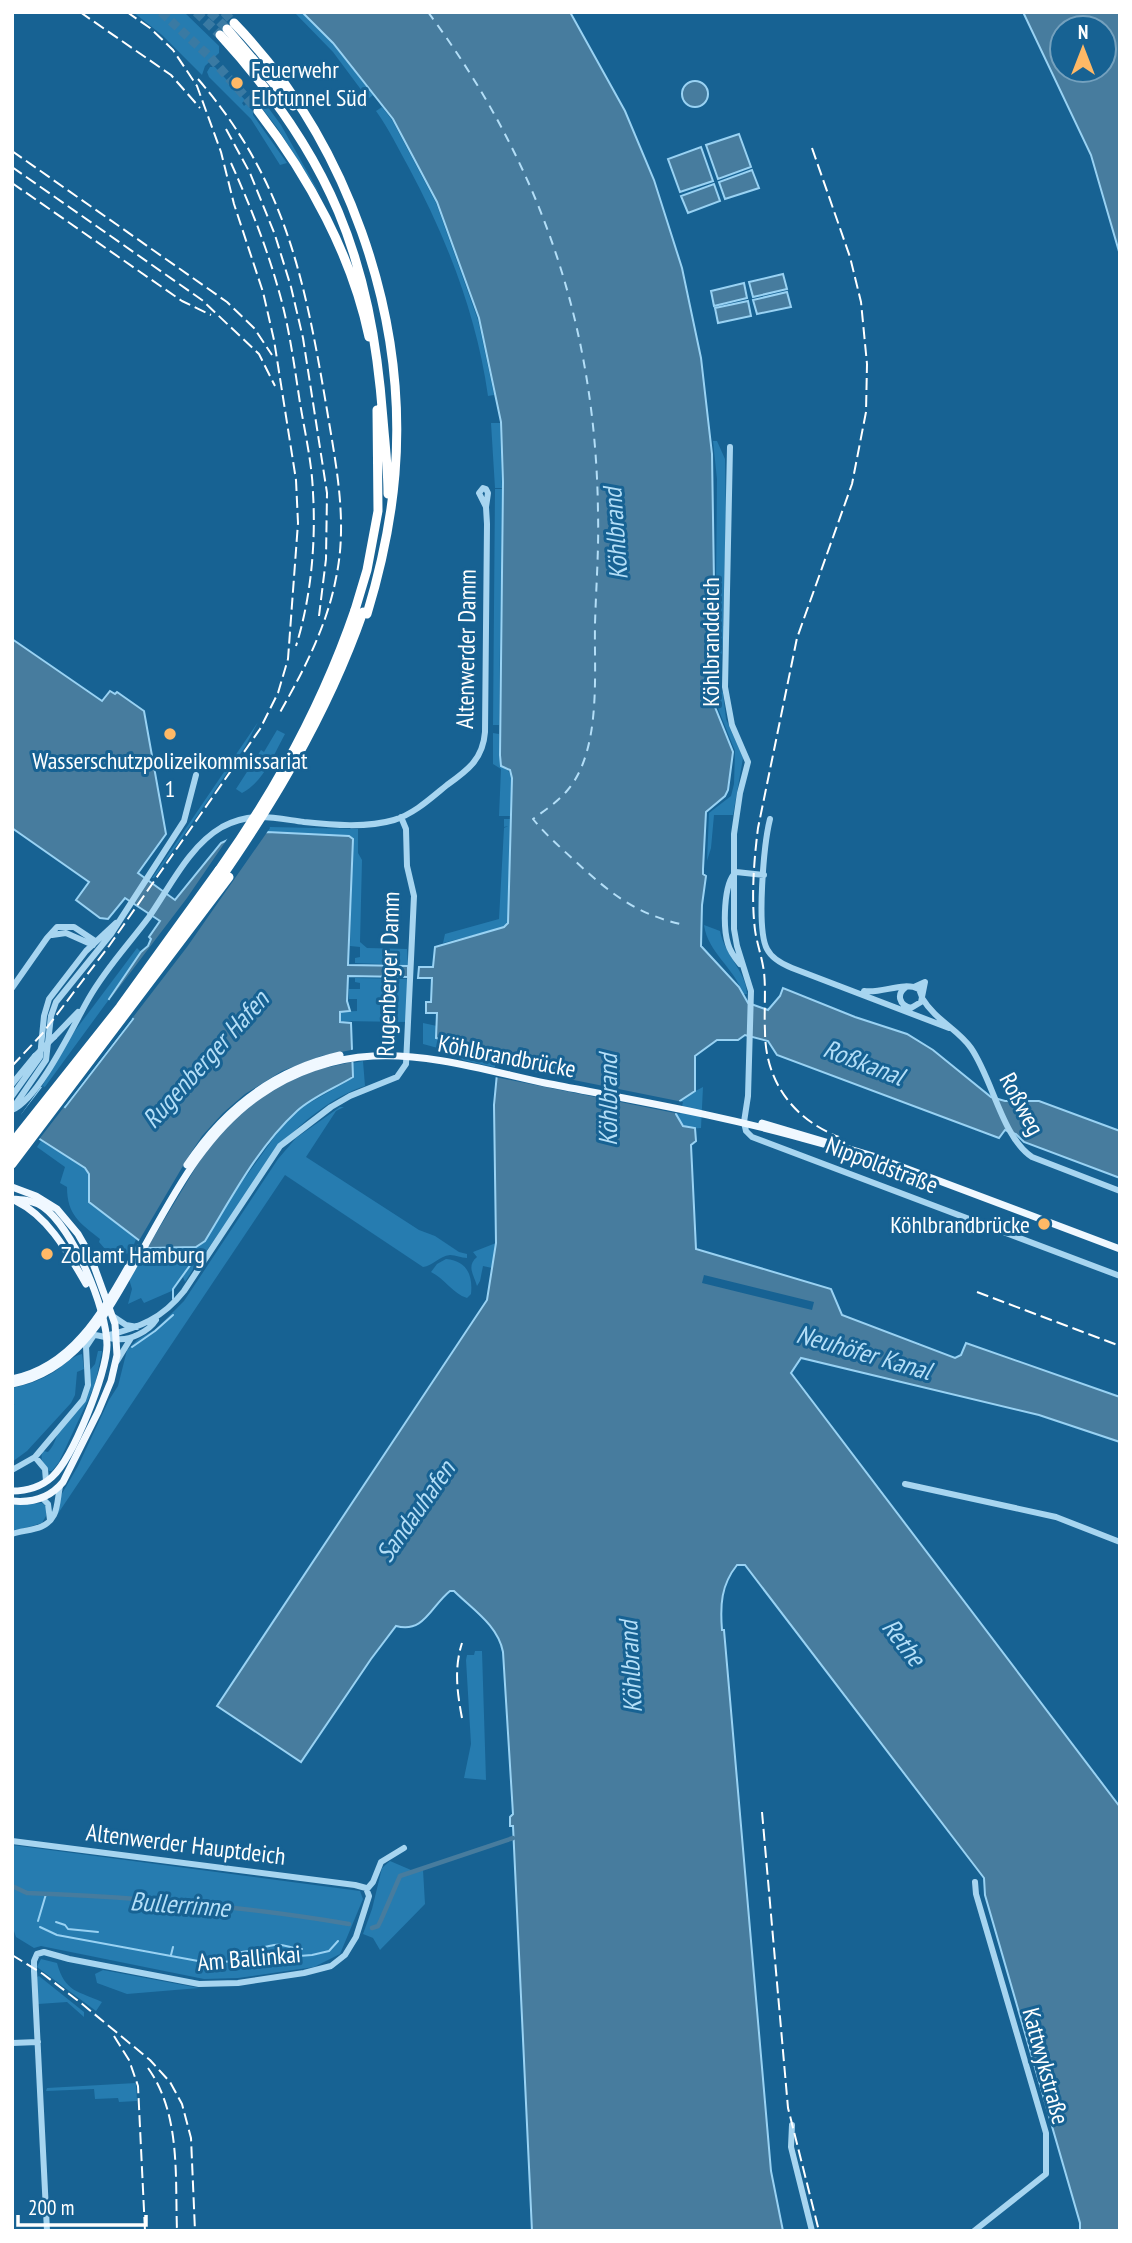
<svg xmlns="http://www.w3.org/2000/svg" width="1132" height="2243" font-family="'PT Sans Narrow',sans-serif">
<rect width="100%" height="100%" fill="#176293"/>
<!-- green -->
<path fill="#267cb0" d="M133 12H184L219 46V53L205 66 202 75 162 35Z
M294 12H301L333 44 373 95 368 99 333 52Z
M210 67H215L245 100 242 103 244 106 246 104 253 111V115L287 163 280 165 251 119 209 77 207 72Z
M259 95 281 125 322 198 278 129 262 108 256 104 255 97Z
M382 107 392 120 436 203 478 320 494 395 488 396C477 316 447 239 409 168 398 148 389 129 376 111Z
M491 423H500L502 488H495Z
M713 441H717L725 459 726 515 723 626H724L719 686 723 693 726 719 743 758 733 815H714L711 848 707 861 709 813 731 796 734 784 735 751 715 701 717 479Z
M495 489H502L499 725H493Z
M258 722 245 747 154 878H152Z
M277 730 285 734C273 756 264 781 242 793L236 789 261 750 264 752Z
M493 733 499 734 500 755 512 778 510 816H499L501 769 493 764Z
M504 819H510L508 923 505 927 443 943 445 934 499 919 504 828 508 826 504 827Z
M270 827 358 829V853L362 860 360 942 367 948 407 949 408 965 355 963V958L360 957V947L350 946 353 839 349 836 267 832Z
M704 925 720 931C725 956 746 971 747 994H743C734 967 708 953 704 925Z
M137 948 141 952 140 957 42 1091 41 1088 71 1036Z
M355 978 408 979 407 1022 341 1021 340 1012 357 1011V999H349V989H360V983L355 982Z
M423 1023 437 1026V1038L490 1053 495 1057 498 1068 463 1060 445 1050 423 1044Z
M363 1061 365 1086C334 1096 306 1119 283 1142L205 1253H144L148 1247H195L283 1125 299 1109 353 1078V1063Z
M703 1087 701 1128 689 1129 678 1121C672 1101 688 1095 703 1087Z
M340 1107H344L336 1111 306 1157 419 1230 435 1236 459 1252 467 1254V1258C461 1258 456 1255 450 1255 439 1256 433 1266 423 1267L285 1175 57 1515 60 1497 78 1466 109 1400 118 1386 127 1350 137 1340 156 1329 184 1301 278 1159 296 1138Z
M41 1141 85 1168 89 1174V1202L136 1239 131 1253 111 1256 99 1242 100 1239C80 1223 67 1215 67 1187L60 1183 65 1167 37 1147Z
M496 1243 492 1268 483 1266 480 1281 477 1286C474 1275 466 1266 477 1257L473 1252Z
M176 1255 177 1264 187 1263 188 1258 202 1255 185 1282 183 1277 174 1290 144 1303 141 1298 128 1304 132 1289 129 1279 143 1256Z
M446 1259C467 1261 473 1275 471 1294L467 1298C453 1294 444 1278 431 1272L437 1264Z
M98 1351H102L95 1385 59 1462 52 1471H49C44 1464 39 1460 43 1451L48 1452C57 1442 55 1436 61 1428 77 1408 94 1400 89 1371L95 1364Z
M82 1354 84 1369 77 1372 75 1395 71 1403 27 1451 12 1462V1405L15 1404H12V1388C27 1385 41 1380 54 1372 63 1366 72 1356 82 1354Z
M42 1503 46 1506V1516L42 1523 12 1532V1505Z
M475 1651H482L486 1780 464 1778 471 1744 466 1660 467 1655H474Z
M12 1845 360 1891 363 1899 340 1954 314 1967 238 1978 204 1979 41 1946 34 1948 16 1937 12 1925Z
M390 1861 411 1870H423L425 1904 380 1950 373 1938 363 1934 372 1909 382 1868Z
M41 1959 57 1963C65 1993 79 1991 102 2002L96 2011 37 1967Z
M103 1970 199 1988 127 1994 97 1983 95 1974Z
M39 1976 84 2012V2017L67 2002 38 2004 37 1977Z
M136 2083 137 2101 119 2102 118 2098 95 2099 94 2089 46 2091 47 2088Z"/>
<!-- water -->
<path fill="#477c9e" stroke="#99d2f3" stroke-width="2" fill-rule="evenodd" d="M302 12H570L625 111 654 180 682 268 701 358 712 454 714 582 711 697 733 752 728 790 725 796 706 812 703 869V874L706 876 702 905 701 946 739 987 748 1003 768 1010 780 996 783 988 855 1017 907 1034 933 1050 991 1097 1005 1101H1039L1120 1131V1178L1024 1142 1016 1134 1005 1130 999 1138 777 1055 768 1041 745 1035 738 1040H717L695 1056V1091L680 1101 676 1114 683 1126 695 1128 696 1141 691 1145 696 1249 831 1289 842 1315 955 1358 961 1355 966 1343 1120 1397V1442L1039 1415 801 1358 791 1373 1120 1807V2231H1080V2223L985 1895 984 1878 745 1565H737C721 1585 720 1605 722 1630H724L771 2171 783 2231H532L513 1826H510V1817L513 1814 503 1652C498 1625 472 1609 454 1591H450C431 1606 424 1634 396 1626L371 1659 301 1762 217 1706 487 1300 496 1243 494 1105 498 1063 490 1053 436 1038 437 1013H426V1002H431L432 978H418L419 967H433L435 947 504 927 508 923 512 778 510 770 501 766 500 755 503 482 501 422 479 318 437 202 393 119 333 43Z
M1023 12H1120V255L1091 155ZM1062 28H1104V70H1062Z
M682 94a13 13 0 1 1 26 0a13 13 0 1 1-26 0Z
M739 134 751 167 718 179 706 145Z
M701 147 713 181 680 192 668 159Z
M752 170 759 188 725 199 719 182Z
M714 184 720 201 688 213 681 196Z
M783 274 787 289 753 297 749 282Z
M744 283 747 298 714 306 711 291Z
M787 292 791 307 757 314 753 300Z
M748 301 751 316 718 323 715 308Z
M12 639 102 701 110 691 115 694 117 692 144 711 166 834 138 873 175 900 221 843 234 837 267 832 349 836 353 839 348 965 408 966V977L348 976 347 1001 350 1011 340 1012V1022L351 1023 353 1077C335 1088 312 1097 297 1111 258 1147 232 1197 205 1241L196 1247 149 1248 89 1202V1174L85 1168 24 1129 22 1115 41 1088 65 1107 133 1019 109 999 141 952 148 946 151 939 149 937 160 921 125 898 108 919 100 918 76 900 89 882 12 828Z"/>
<!-- pier -->
<path fill="#176293" d="M270 828 187 947 37 1142 21 1132 18 1126 19 1117 43 1086 64 1102 128 1019 108 1002 187 898 230 835 244 831Z
M356 1049V1061L316 1070 284 1084 267 1093 234 1120 205 1152 146 1250 137 1244 190 1154 202 1136 223 1113 245 1094 282 1071 321 1056Z
M495 1064 683 1102 680 1114 495 1077Z
M704 1275 814 1302 812 1310 702 1283Z"/>
<g fill="none" stroke-linecap="round" stroke-linejoin="round">
<!-- stream -->
<path stroke="#99d2f3" stroke-width="2" d="M173 1299V1289L191 1264 189 1262
M132 1347 155 1331 173 1315
M38 1921 46 1894
M56 1922 65 1925 68 1929 98 1932
M40 1927 57 1935 209 1963 312 1955 329 1951 338 1941
M233 1953C248 1952 260 1948 274 1945 283 1943 292 1949 302 1949
M171 1955 173 1947"/>
<!-- canal -->
<path stroke="#477c9e" stroke-width="4.5" d="M12 1886 27 1893C134 1897 242 1906 349 1924
M372 1928 378 1926 381 1920 400 1876 513 1838"/>
<!-- ferry -->
<path stroke="#b3def7" stroke-width="2" stroke-dasharray="9 7" stroke-linecap="butt" d="M428 12C540 163 596 325 598 513 599 550 596 587 595 624 594 674 602 752 566 792 556 803 544 811 533 819 545 834 560 847 575 861 609 892 634 913 680 924"/>
<!-- highway-tunnel -->
<path stroke="#3a7aa3" stroke-width="9" stroke-dasharray="9 4.5" stroke-linecap="butt" d="M161 12 209 56 258 111
M196 12 220 35
M210 12 227 29
M224 12 234 23"/>
<!-- minor -->
<path stroke="#a7d5f0" stroke-width="6" d="M730 447 725 687 732 725 748 762 740 793 734 834V929L737 946 751 991 748 1096 744 1122 746 1131 752 1137 1120 1276
M770 819C764 843 756 929 767 949 772 959 782 964 792 968L949 1028
M736 872C723 883 723 928 728 944 730 952 735 958 740 964
M736 872 764 875
M52 935 66 933 93 945
M906 987C896 994 899 1005 911 1008L921 1002 925 982 914 987
M12 988 47 938 57 927H74L95 941
M864 991C882 994 903 981 919 989L922 997
M922 998C936 1021 958 1029 971 1048 993 1080 1002 1137 1032 1157L1120 1191
M54 1037 78 1012
M12 1084 35 1056
M12 1096 40 1057 44 1016 49 999 86 951 116 923
M13 1108 46 1060 51 1016 56 1002 111 934 184 821 196 775
M12 1110C39 1099 74 1024 89 998 106 968 129 944 149 917 170 887 189 846 222 827 252 811 274 818 304 822 332 825 367 828 394 820 414 814 431 798 447 785 468 770 483 759 485 732L487 524 486 507 479 493 483 488 486 489 488 493 486 507
M114 1317 126 1325 137 1327
M106 1336C140 1327 162 1319 184 1291L280 1146 331 1107 350 1096 397 1077 406 1064 414 896 407 866 406 829 401 817
M117 1361 131 1338
M35 1457 45 1469 46 1481
M12 1470 35 1457 83 1400 88 1385 86 1347 94 1335C102 1336 109 1338 116 1339 130 1341 149 1331 156 1320
M905 1484 1056 1517 1120 1542
M42 1498 48 1504 50 1520
M12 1534C26 1529 46 1531 54 1515 58 1507 58 1495 60 1486
M12 1841 355 1885 366 1888 369 1896 356 1937 345 1955 331 1966 304 1973 238 1983 199 1984 69 1959 44 1952 37 1954 34 1961V1971L47 2231
M367 1889 373 1882 381 1862 404 1848
M12 2043 38 2042
M792 2125 791 2147 812 2231
M974 2231 1046 2174V2133L976 1894 975 1882"/>
<!-- major -->
<path stroke="#f0f8ff" stroke-width="7" d="M762 1123 873 1156 1120 1249
M12 1187 36 1196 57 1209 78 1234 90 1255 115 1324 117 1355 111 1381 98 1412 63 1482C50 1498 32 1503 12 1501
M12 1199C23 1200 33 1200 43 1207 73 1228 107 1309 107 1345 107 1373 73 1458 52 1477 41 1487 27 1491 12 1491
M16 1201C49 1217 68 1253 86 1284"/>
<!-- highway -->
<path stroke="#fff" stroke-width="9" d="M234 23C346 139 408 312 395 474 391 522 381 568 367 614
M227 29 293 106
M220 35C330 155 371 258 383 419 385 444 388 469 388 494
M258 111C309 177 352 256 369 337
M355 610 367 570 378 511 377 410
M12 1143 120 1007 219 870
M12 1164 229 877"/>
<!-- rail -->
<path stroke="#fff" stroke-width="2" stroke-dasharray="12 5" stroke-linecap="butt" d="M80 12 171 75 200 108
M198 79C286 181 305 281 327 410 336 465 348 522 336 578 327 626 303 672 279 714
M226 129 250 173 275 235 291 287 303 338 327 493 326 559 319 616
M812 148 850 257 861 302 867 364 866 412 852 484 797 638 758 828C754 860 751 897 755 930 757 944 762 957 764 972 766 991 764 1011 765 1031 765 1081 793 1119 839 1137
M12 151 227 302 254 328 272 355
M231 163C249 203 266 245 278 288 289 325 294 364 300 403 305 433 312 463 313 493 316 543 311 598 296 646
M12 167 202 300 259 354 275 386
M12 183 182 301 211 315
M12 1066 42 1034 109 946 260 729 278 693 288 659 298 523 296 480 274 340 263 292 234 204 221 152 197 86 173 50 150 28 127 12
M977 1292 1120 1346
M462 1718C457 1692 454 1668 462 1643
M762 1812 788 2108 819 2231
M12 1955 43 1974 81 2003 150 2060 170 2082 182 2104 191 2138 195 2231
M114 2036 129 2060 138 2086 145 2231
M148 2068C181 2114 175 2177 177 2231"/>
<!-- minor-bridge -->
<path stroke="#a7d5f0" stroke-width="6" d="M35 1056 54 1037"/>
<!-- major-bridge -->
<path stroke="#f0f8ff" stroke-width="7" d="M187 1165C224 1109 274 1070 340 1055
M12 1379C78 1366 108 1301 139 1248
M12 1384C74 1372 104 1318 133 1267 168 1206 200 1136 260 1095 293 1072 333 1058 373 1056 430 1053 489 1071 545 1083 638 1101 732 1117 823 1144"/>
<!-- highway-bridge -->
<path stroke="#fff" stroke-width="9" d="M219 870C276 790 323 703 355 610
M12 1156C66 1086 121 1015 174 944 250 840 320 735 363 612"/>
</g>
<!-- markers -->
<g fill="#ffb966" stroke="#176293" stroke-width="2.5">
<circle cx="237" cy="83" r="7"/>
<circle cx="170" cy="734" r="7"/>
<circle cx="1044" cy="1224" r="7"/>
<circle cx="47" cy="1254" r="7"/>
</g>
<g text-anchor="middle" dominant-baseline="central" stroke-width="6" stroke-linejoin="round" paint-order="stroke">
<!-- poi labels -->
<g font-size="24" fill="#fff" stroke="#176293" text-anchor="start">
<text x="251" y="69">Feuerwehr<tspan x="251" dy="28">Elbtunnel Süd</tspan></text>
<text x="170" y="760" text-anchor="middle">Wasserschutzpolizeikommissariat<tspan x="170" dy="28">1</tspan></text>
<text x="1030" y="1224" text-anchor="end">Köhlbrandbrücke</text>
<text x="61" y="1254">Zollamt Hamburg</text>
</g>
<!-- street labels -->
<g font-size="24" fill="#fff" stroke="#176293">
<text transform="translate(710 642) rotate(-90)">Köhlbranddeich</text>
<text transform="translate(466 649) rotate(-89)">Altenwerder Damm</text>
<text transform="translate(388 974) rotate(-88)">Rugenberger Damm</text>
<text transform="translate(507 1056) rotate(11)">Köhlbrandbrücke</text>
<text transform="translate(1022 1104) rotate(62)">Roßweg</text>
<text transform="translate(882 1165) rotate(21)">Nippoldstraße</text>
<text transform="translate(186 1844) rotate(7)">Altenwerder Hauptdeich</text>
<text transform="translate(249 1958) rotate(-5)">Am Ballinkai</text>
<text transform="translate(1046 2066) rotate(75)">Kattwykstraße</text>
</g>
<!-- water labels -->
<g font-size="26" font-style="italic" fill="#b3def7" stroke="#176293">
<text transform="translate(615 534) rotate(-94)">Köhlbrand</text>
<text transform="translate(205 1059) rotate(-48)">Rugenberger Hafen</text>
<text transform="translate(864 1062) rotate(21)">Roßkanal</text>
<text transform="translate(607 1100) rotate(-90)">Köhlbrand</text>
<text transform="translate(864 1352) rotate(16)">Neuhöfer Kanal</text>
<text transform="translate(415 1511) rotate(-55)">Sandauhafen</text>
<text transform="translate(904 1642) rotate(52)">Rethe</text>
<text transform="translate(630 1667) rotate(-93)">Köhlbrand</text>
<text transform="translate(180 1904) rotate(4)">Bullerrinne</text>
</g>
</g>
<!-- border -->
<rect width="1132" height="2243" fill="none" stroke="#ffffff" stroke-width="28"/>
<!-- north arrow -->
<g transform="translate(1083 49)"><circle r="33" fill="#176293" stroke="#74a1be" stroke-width="2"/>
<path d="M0-5L12 26L0 18L-12 26Z" fill="#ffb966"/>
<text y="-10" font-size="19" font-weight="bold" text-anchor="middle" fill="#ffffff">N</text>
</g>
<!-- scale -->
<path d="M18 2215v10h128v-10" fill="none" stroke="#ffffff" stroke-width="3.5"/>
<text x="28" y="2215" font-size="21" fill="#ffffff" stroke="#176293" stroke-width="5" paint-order="stroke">200 m</text>
</svg>
